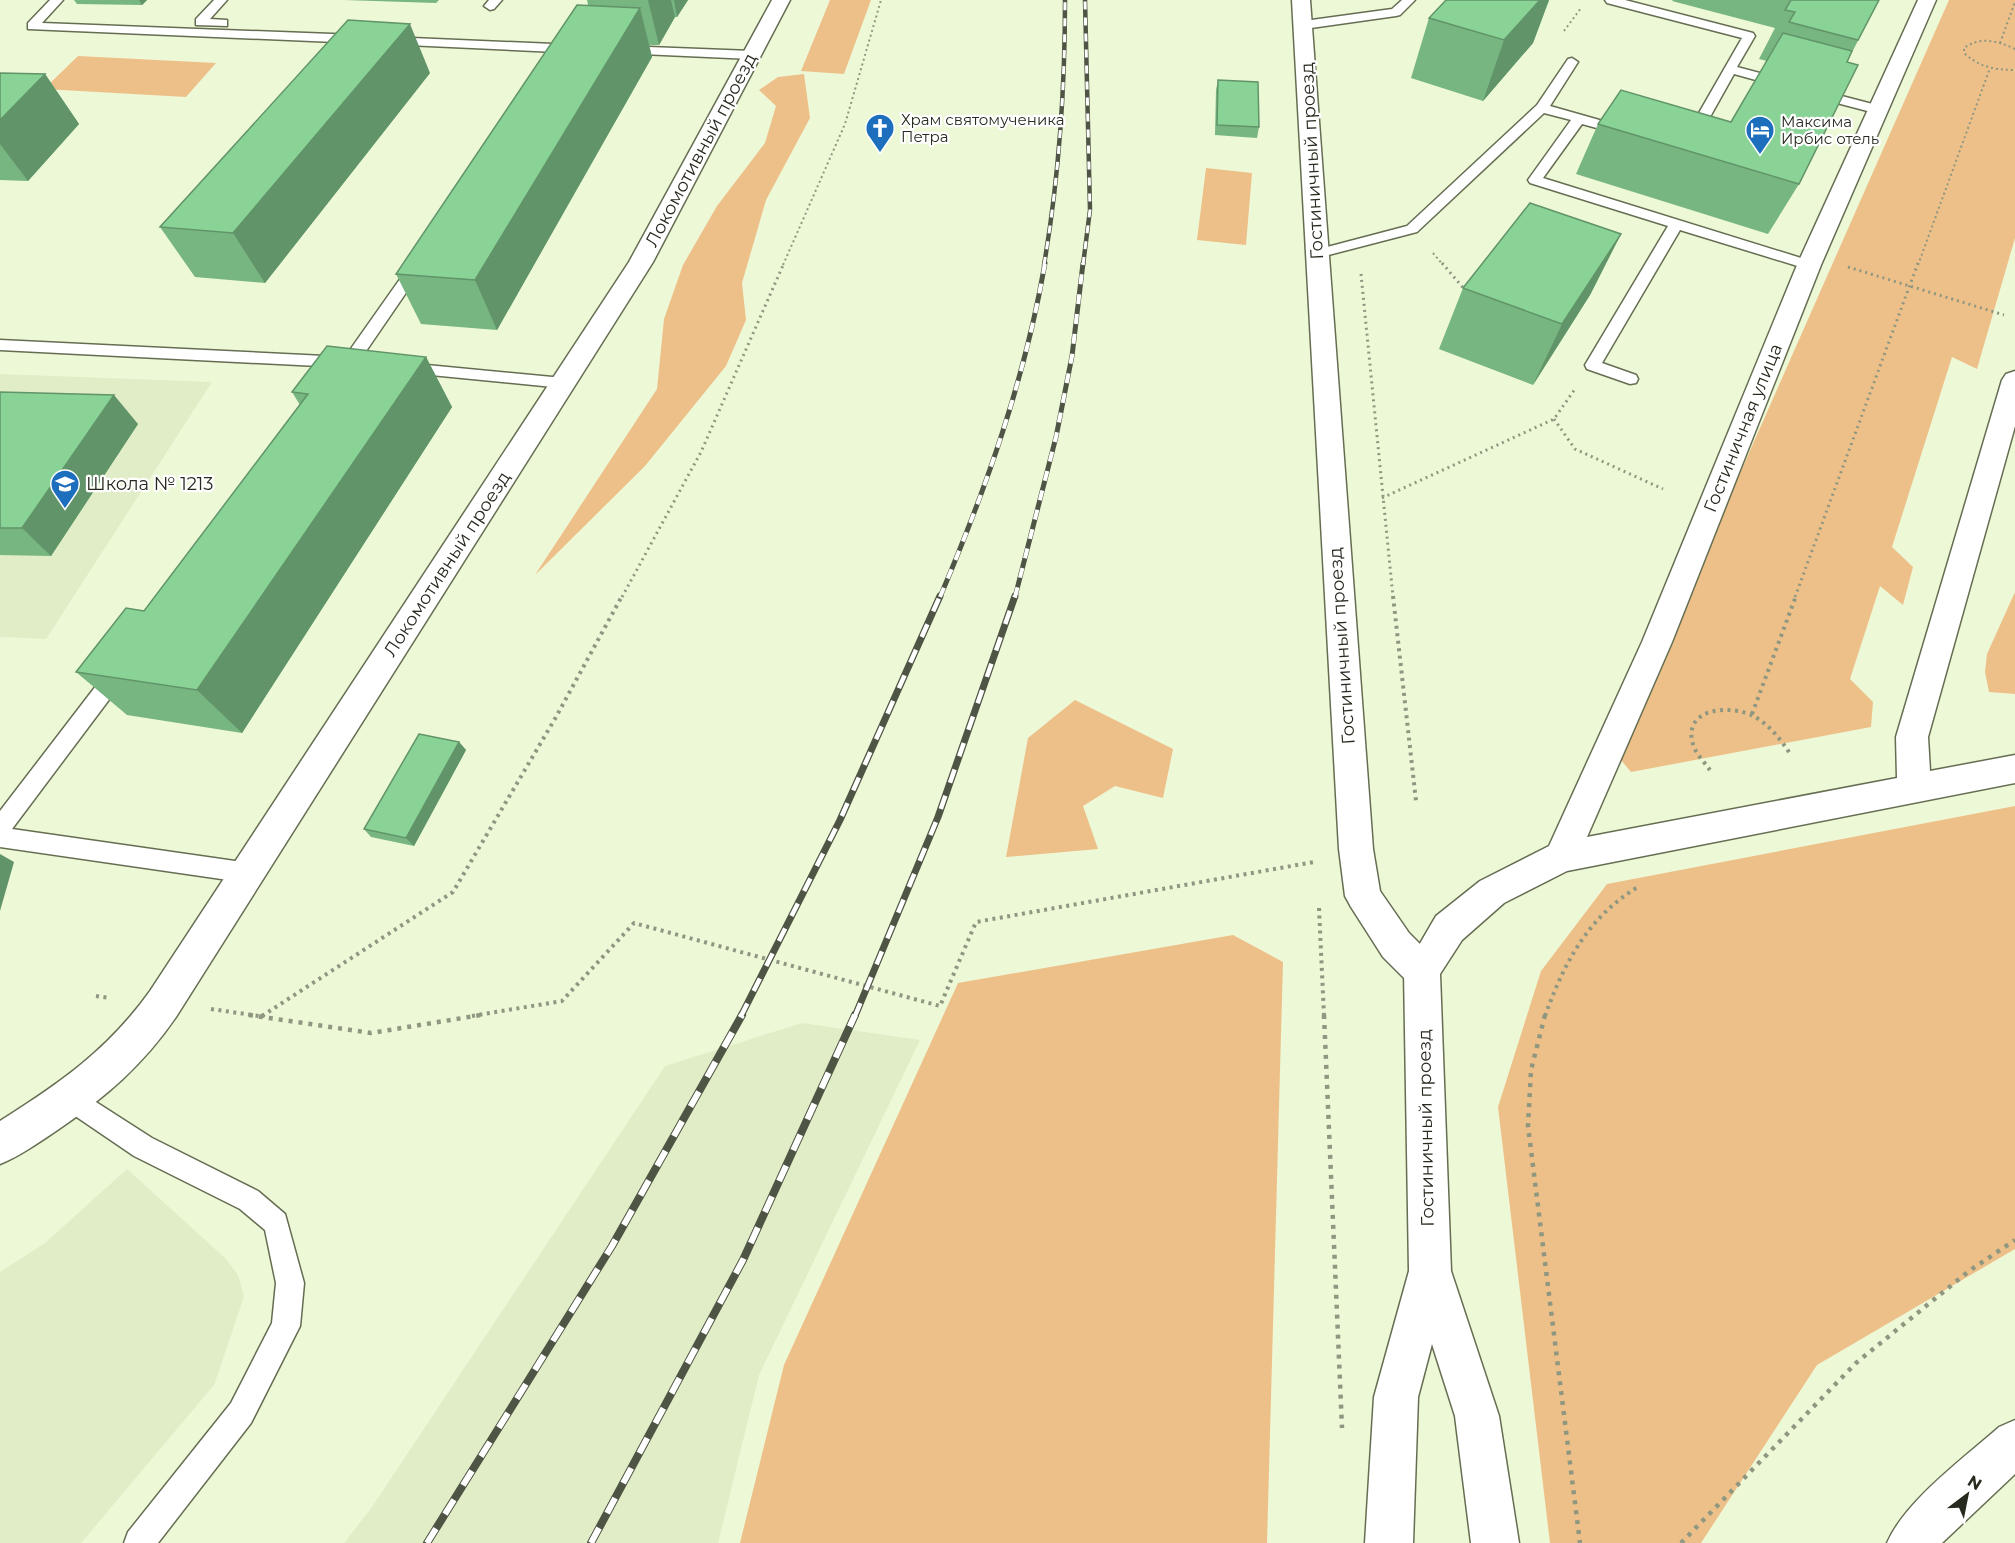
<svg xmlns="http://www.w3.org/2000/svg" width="2015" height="1543" font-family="Montserrat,sans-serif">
<rect width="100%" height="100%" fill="#edf8d7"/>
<!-- built -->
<path fill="#e0edc6" d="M0 374 212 382 46 639 0 637Z
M802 1023 920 1040 759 1375 718 1543H344L372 1507 665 1066Z
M127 1169 225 1258 238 1275 244 1297 214 1385 81 1543H0V1272L45 1243Z"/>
<!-- green -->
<path fill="#eec089" d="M830 0H871L844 74 801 71Z
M1949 0H2015V238L1977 369 1952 357 1892 547 1913 567 1903 605 1880 586 1850 679 1873 702 1871 727 1631 772 1616 754Z
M78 56 216 63 186 97 44 89Z
M804 74 810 118 766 200 742 283 746 320 726 366 645 466 535 575 657 389 664 319 683 265 717 206 765 143 776 106 759 90 778 77Z
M1206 168 1252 173 1246 245 1197 240Z
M2015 592V694L1989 692 1985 672 1987 654Z
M1075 700 1173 749 1163 798 1115 786 1083 806 1098 849 1006 857 1028 738Z
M2015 806V1249L1817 1365 1701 1543H1550L1498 1107 1541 971 1607 884Z
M1233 935 1283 962 1267 1543H740L784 1365 958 983Z"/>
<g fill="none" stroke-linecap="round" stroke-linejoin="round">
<!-- lane casing -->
<g stroke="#656e52" stroke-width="3">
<path id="lane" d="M50 0H63L42 23 358 35 364 39 358 43 28 29V23Z
M214 0H227L210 19 227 20V26L196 25V19Z
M489 0H502L494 9 490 10 484 6Z
M1402 0H1415L1400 15 1396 16 1304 29 1298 25 1304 21 1392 9Z
M1605 0H1625L1753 33 1755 36 1737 67 1790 81 1791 84 1785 88 1734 74 1696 142H1686L1684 139 1742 38 1607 3Z
M389 37 577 45 583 49 577 53 385 44 383 41 385 38Z
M623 46 752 51 758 55 752 59 619 53 617 50Z
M1572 58 1578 62 1550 106 1631 129 1633 132 1626 136 1582 124 1543 178 1814 262 1817 265 1809 270 1804 268 1680 230 1602 363 1636 375 1638 379 1636 383 1630 384 1587 369 1585 365 1668 226 1530 183 1528 180 1571 120 1544 113 1417 232 1317 258 1310 254 1312 251 1407 226 1537 105 1568 59Z
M1815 89 1884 107 1886 110 1879 114 1810 96 1808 93 1810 90Z
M417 260 425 265 349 376H337L335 372 338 367 0 350V340L345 357 412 262Z
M406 363 563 378 569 379 571 383 569 387 563 388 400 372 398 368 400 364Z
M119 663 126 665 129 671 126 677 12 829 249 863 257 866 260 873 257 880 249 883 0 847V811L112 665Z
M71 1086 152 1138 258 1191 285 1214 304 1283 300 1326 251 1423 158 1543H124L128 1532 231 1403 272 1323 276 1283 265 1230 240 1209 134 1156 62 1107 59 1098 62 1089Z"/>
</g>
<!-- street casing -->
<g stroke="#656e52" stroke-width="3">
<path id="street" d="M1292 0H1310L1373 849 1380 891 1409 933 1435 959 1440 971 1435 983 1422 988 1409 983 1383 957 1351 907 1345 896 1339 849Z"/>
</g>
<!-- secondary casing -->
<g stroke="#656e52" stroke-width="3">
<path id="secondary" d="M772 0H790L653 262 176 1017C143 1065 105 1098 56 1131 38 1143 20 1156 0 1164V1121C60 1083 108 1050 150 991L629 262Z
M1918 0H1936L1821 265 1672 642 1587 837 1897 778 1896 737 2002 380 2006 374 2015 371V426L1928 737 1930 771 2015 755V783L1567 871 1504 903 1462 940 1440 974 1451 1271 1499 1416 1519 1543H1471L1455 1416 1432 1344 1418 1397 1413 1543H1365L1374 1397 1409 1271 1404 971 1436 916 1480 881 1549 846 1642 642 1797 265Z
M2015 1420V1474L1942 1543H1887C1905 1501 1964 1458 1999 1427Z"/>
</g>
<!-- path-far3 -->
<path stroke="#8f9780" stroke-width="2" stroke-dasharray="2 3" stroke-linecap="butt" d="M1564 31 1581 8
M2000 43 2015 2
M2015 49C1998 41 1980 36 1964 48V53C1979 67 1995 70 2015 70
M1433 253 1443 265
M783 265 845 124 881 0
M1918 265 1990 68"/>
<!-- path-far2 -->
<path stroke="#8f9780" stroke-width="3" stroke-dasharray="2 4" stroke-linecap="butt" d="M1442 263 1465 290
M1848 267 2004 315
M1361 274 1393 597
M1554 419 1575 449 1663 489
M1382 498 1554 419 1575 389
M622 597 701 452 784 263
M1795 597 1918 263"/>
<!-- path-far1 -->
<path stroke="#8f9780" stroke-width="4" stroke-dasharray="3 4.5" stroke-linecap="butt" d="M1393 596 1416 801
M1752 714 1796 596
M1710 770C1705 763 1697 755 1694 747 1679 707 1733 703 1757 718 1772 728 1781 740 1791 755
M1319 908 1324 1016
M96 996 110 998
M211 1009 259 1016
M262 1016 453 892 556 717 622 596
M472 1016 562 1001 634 923 940 1006 976 922 1314 862
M1545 1016C1564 963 1588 917 1638 887"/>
<!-- path -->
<path stroke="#8f9780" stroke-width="4.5" stroke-dasharray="4 6" stroke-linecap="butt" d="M249 1015 371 1033 481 1015
M1324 1015 1342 1428
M1545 1015 1531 1070 1528 1126 1580 1543
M262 1016 264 1015
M1681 1543 1856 1363 1969 1271 2015 1240"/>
<!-- lane -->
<use href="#lane" fill="#fff" fill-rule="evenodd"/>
<!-- street -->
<use href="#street" fill="#fff" fill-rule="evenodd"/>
<!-- secondary -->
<use href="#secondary" fill="#fff" fill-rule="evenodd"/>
<!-- rail-far3 casing -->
<g stroke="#4f5545" stroke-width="4.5">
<path id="rail-far3" d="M1044 265C1059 177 1065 89 1065 0
M1083 265 1090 210 1085 0"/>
</g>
<!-- rail-far2 casing -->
<g stroke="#4f5545" stroke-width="5">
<path id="rail-far2" d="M940 597C986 489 1025 379 1045 263
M1015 597 1056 437 1072 356 1083 263"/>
</g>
<!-- rail-far1 casing -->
<g stroke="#4f5545" stroke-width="7">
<path id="rail-far1" d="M741 1016 840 820 940 596
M855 1016 938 817 1015 596"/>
</g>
<!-- rail casing -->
<g stroke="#4f5545" stroke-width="8">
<path id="rail" d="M427 1543 612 1246 742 1015
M591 1543 743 1260 855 1015"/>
</g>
<!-- rail-far3 -->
<use href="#rail-far3" stroke="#fff" stroke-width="3" stroke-dasharray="8" stroke-linecap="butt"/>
<!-- rail-far2 -->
<use href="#rail-far2" stroke="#fff" stroke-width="4" stroke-dasharray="10" stroke-linecap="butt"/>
<!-- rail-far1 -->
<use href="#rail-far1" stroke="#fff" stroke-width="4.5" stroke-dasharray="14" stroke-linecap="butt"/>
<!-- rail -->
<use href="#rail" stroke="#fff" stroke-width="6" stroke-dasharray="17" stroke-linecap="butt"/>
</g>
<!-- wall -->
<path fill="#77b581" d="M74 0H147L142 5 77 4Z
M344 0H439L436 3Z
M587 0H688L677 17H675L659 45H649L652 57 497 330 421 324 396 274 588 5Z
M1446 0H1549L1533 43 1483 101 1411 78 1429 18Z
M1673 0H1879L1847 62 1799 184 1768 234 1576 174 1598 124 1731 122 1767 61 1759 59 1775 28 1672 1Z
M0 73 45 74 79 124 28 181 0 180Z
M430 73 265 283 195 277 160 227Z
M1218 80 1259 127 1257 138 1215 135 1216 90Z
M1621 234 1590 295 1533 385 1439 349 1463 288Z
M426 357 452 407 242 733 127 715 76 672 144 611 300 405 292 392Z
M0 392 138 424 51 556 0 555Z
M459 742 466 750 414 846 371 837 364 829Z"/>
<!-- shaded-wall -->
<path fill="#619469" d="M139 0H147L142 5Z
M648 0H671L675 17 659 45Z
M674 0H688L677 17Z
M1540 0H1549L1533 43 1483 101 1504 40Z
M640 8 652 57 497 330 475 280Z
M410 24 430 73 265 283 233 233Z
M45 74 79 124 28 181 0 144V120Z
M1621 234 1590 295 1533 385 1562 324Z
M426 357 452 407 242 733 197 690Z
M114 395 138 424 51 556 22 528Z
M459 742 466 750 414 846 406 838Z
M0 854 14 862 0 911Z"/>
<!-- building -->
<path fill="#8ad396" stroke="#619469" stroke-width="1.5" d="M1446 0H1540L1504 40 1429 18Z
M1791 0H1879L1858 40 1789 22 1795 12 1785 10Z
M577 5 640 8 475 280 396 274Z
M348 20 410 24 233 233 160 227Z
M1783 33 1852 51 1847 62 1858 65 1799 184 1598 124 1621 90 1731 122Z
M0 73 45 74 0 120Z
M1218 80 1258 82 1259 127 1217 125Z
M1530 203 1621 234 1562 324 1463 288Z
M327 346 426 357 197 690 76 672 126 608 144 611 308 394 292 392Z
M0 392 114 395 22 528H0Z
M419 734 459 742 406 838 364 829Z"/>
<!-- icons -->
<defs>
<g id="church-pin" transform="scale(1.5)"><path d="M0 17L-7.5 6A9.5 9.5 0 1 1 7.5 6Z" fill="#1d6ebd" stroke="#fff"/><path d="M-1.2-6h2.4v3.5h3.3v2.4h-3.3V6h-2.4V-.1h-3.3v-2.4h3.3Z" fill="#fff"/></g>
<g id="hotel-pin" transform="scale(1.5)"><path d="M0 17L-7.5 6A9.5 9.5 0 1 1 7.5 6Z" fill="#1d6ebd" stroke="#fff"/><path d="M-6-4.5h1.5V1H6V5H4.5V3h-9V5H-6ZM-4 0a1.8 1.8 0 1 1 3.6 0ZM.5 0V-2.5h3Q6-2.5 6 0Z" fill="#fff"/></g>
<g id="school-pin" transform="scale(1.5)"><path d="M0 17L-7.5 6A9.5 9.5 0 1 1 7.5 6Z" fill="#1d6ebd" stroke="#fff"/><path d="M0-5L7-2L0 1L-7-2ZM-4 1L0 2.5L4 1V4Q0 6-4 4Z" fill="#fff"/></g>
</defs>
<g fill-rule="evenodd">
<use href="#church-pin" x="880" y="128"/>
<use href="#hotel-pin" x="1760" y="130"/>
<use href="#school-pin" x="65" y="484"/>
</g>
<g text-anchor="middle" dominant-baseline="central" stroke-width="4.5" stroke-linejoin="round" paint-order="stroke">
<!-- far-poi labels -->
<g font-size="15" fill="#272b1f" stroke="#fff" text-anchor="start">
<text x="901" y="119">Храм святомученика<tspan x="901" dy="17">Петра</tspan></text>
<text x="1781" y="121">Максима<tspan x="1781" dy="17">Ирбис отель</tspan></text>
</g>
<!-- street labels -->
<g font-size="18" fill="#272b1f" stroke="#fff">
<text transform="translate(701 150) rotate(-62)">Локомотивный проезд</text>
<text transform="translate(1312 161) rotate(-93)">Гостиничный проезд</text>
<text transform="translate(1743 428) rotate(-68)">Гостиничная улица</text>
<text transform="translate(447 564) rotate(-57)">Локомотивный проезд</text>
<text transform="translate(1342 646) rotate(-94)">Гостиничный проезд</text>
<text transform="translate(1426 1128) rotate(-91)">Гостиничный проезд</text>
</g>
<!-- poi labels -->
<g font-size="18" fill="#272b1f" stroke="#fff" text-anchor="start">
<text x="86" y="484">Школа № 1213</text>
</g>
</g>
<!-- north arrow -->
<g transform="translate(1967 1495) rotate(32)" stroke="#ffffff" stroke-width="4.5" paint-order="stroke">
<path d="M0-4.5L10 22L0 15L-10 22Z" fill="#272b1f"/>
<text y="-9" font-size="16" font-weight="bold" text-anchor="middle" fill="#272b1f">N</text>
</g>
</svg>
